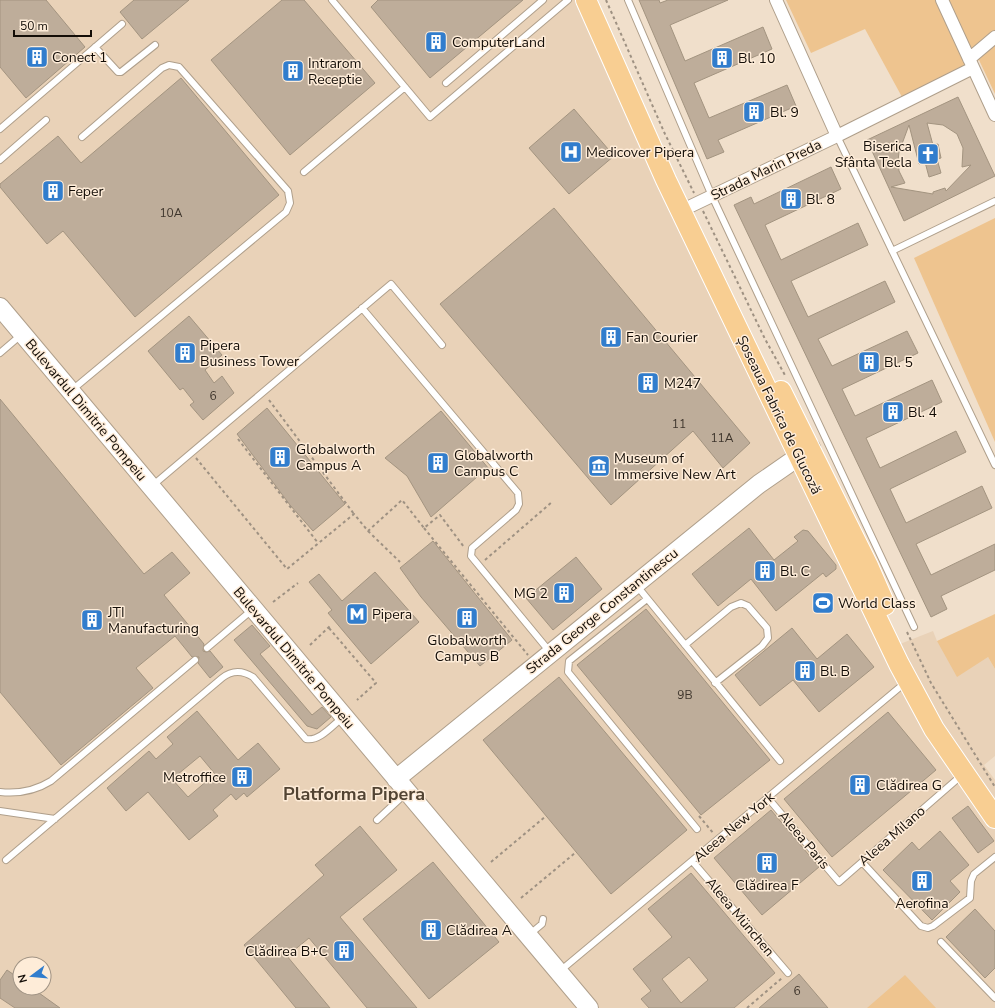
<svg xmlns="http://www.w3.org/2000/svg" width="995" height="1008" font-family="'Nunito Sans',sans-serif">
<rect width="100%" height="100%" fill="#f0dfcb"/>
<!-- built -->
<path fill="#e9d2b8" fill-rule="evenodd" d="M0 0H590L900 644 933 631 937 641 988 657 995 669V756L984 765 995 780V1008H0ZM20 964H44V988H20Z"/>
<!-- grass -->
<path fill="#eec48f" d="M786 0H995V94L979 60 902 97 865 29 811 53Z
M995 218V442L914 258Z
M995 614V669L988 657 957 677 937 641Z
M905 975 936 1008H867Z"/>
<!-- building -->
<path fill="#bead9a" stroke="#a39480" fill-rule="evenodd" d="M0 0H46L85 47 26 98 0 67Z
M134 0H189L142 39 120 12Z
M282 0H304L375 83 290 155 211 60Z
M378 0H523L430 78 371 7Z
M639 0H659L660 3 668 0H728L670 25 685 61 763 27 772 49 694 83 709 118 787 85 796 106 718 140 724 152 707 159Z
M181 78 279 195 135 317 63 231 47 244 0 187V184L58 136 81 163Z
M958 97 995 176 904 221 867 140ZM927 123 943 125 957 134 963 148 962 167 971 165 946 191 945 188 933 192V194L891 187 905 183 899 171 898 161 899 152 909 125 919 164 925 162 929 177 941 173 937 159 941 158 938 144 933 145Z
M574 109 614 156 569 194 529 148Z
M831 167 841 189 765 225 781 260 858 223 868 245 791 281 800 300 808 317 885 281 895 302 818 339 832 366 907 331 918 353 842 389 855 416 932 380 942 402 866 438 880 468 956 431 966 452 890 489 906 523 982 486 992 508 916 544 931 575 995 544V570L941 596 947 609 931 617 734 205 751 197 754 204Z
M554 208 750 443 723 468 693 431 611 505 440 304Z
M189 316 222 355 205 370 214 383 222 376 234 393 203 420 190 405 194 402 183 388 180 390 148 351Z
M0 399 144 574 172 552 190 573 164 595 204 644 203 651 206 652 210 651 223 667 210 678 198 663 199 657H192L175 636 136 668 153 688 61 765 0 692Z
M267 408 345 504 313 531 290 505 237 434Z
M441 411 489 469 477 477 431 517 407 476 385 458Z
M749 528 774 560 798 541 794 537 803 530 808 531 836 565V569L826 577 823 573 776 611 751 579 718 606 692 574Z
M433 541 512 640 480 666 421 597 400 568Z
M576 557 602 589 553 630 526 598Z
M375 572 419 622 371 664 328 613 332 610 309 582 319 574 342 601Z
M646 609 770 760 701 815 577 665Z
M252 625 270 646 260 654 312 715 322 707 331 717 317 729 307 726 234 640Z
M792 628 817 659 847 634 874 667 819 712 793 680 760 706 735 675Z
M559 677 687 830 611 894 483 740Z
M197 711 238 760 258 743 280 769 247 797 244 793 236 800 231 794 213 810 218 816 189 840 148 792 126 811 107 788 149 751 156 759 173 744 167 737ZM200 756 215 774 188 797 172 779Z
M888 712 936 770 832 857 784 799Z
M968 806 994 841 978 853 952 818Z
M771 810 819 867 762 915 714 858Z
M360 826 397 870 340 917 417 1008H367L309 938 287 956 330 1008H296L244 945 324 875 315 865Z
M940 831 969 865 950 881 960 892 932 920 883 870 912 842 919 850Z
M433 862 499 942 429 999 363 919Z
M691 873 775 973 734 1008H649L641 999 651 991 633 969 672 937 648 909ZM689 957 708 980 681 1003 662 979Z
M975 909 995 931V968L985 978 946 937Z
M7 970 20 979V988H32L60 1008H15L0 998V980Z
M799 974 828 1008H759Z"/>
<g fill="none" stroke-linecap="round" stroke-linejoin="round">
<!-- lane casing -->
<g stroke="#af9f8b" stroke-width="8">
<path id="lane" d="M332 0 430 117 568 0
M628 0 712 196 914 627
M95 47 118 72H121L155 45
M446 83 543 0
M0 129 122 24
M837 136 995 465
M0 160 46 120
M304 172 405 87
M892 251 995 201
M362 308 518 493 519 504 516 510 472 548 471 556 550 652
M0 353 21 335
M72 390 286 212 290 203 288 191 179 67 169 65 162 68 82 137
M152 486 391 284 442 345
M637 586 780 761
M647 599 569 661 568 672 697 829
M685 645 731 607 741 603 748 606 767 628 768 638 762 646 715 683
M207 648 252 610
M0 792C19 794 35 791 51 781L195 660
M768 798 839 882 962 775
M0 811 55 819
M377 820 406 793
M6 860 222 678C232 670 242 670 253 677L306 739C319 742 333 725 342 718
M693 862 788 973
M862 862 921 926 928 928 933 926 970 898 971 881 974 874 995 857
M530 934 542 924 543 919
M941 942 995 998
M560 971 906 682"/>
</g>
<!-- street casing -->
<g stroke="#af9f8b" stroke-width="14">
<path id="street" d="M942 0 995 115
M969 59 995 37
M837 136 973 68
M691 206 837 136 776 0"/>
</g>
<!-- secondary casing -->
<g stroke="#af9f8b" stroke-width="20">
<path id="secondary" d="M0 307 589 1008
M396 779 759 484 811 448"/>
</g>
<!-- primary casing -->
<g stroke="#fff" stroke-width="22">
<path id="primary" d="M586 0 666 180 899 664 934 729 995 818
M781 391 868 566 885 605"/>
</g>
<!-- path -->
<path stroke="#9e9182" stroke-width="2" stroke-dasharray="3 3" stroke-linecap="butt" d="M606 0 665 134 694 193
M703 211 765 339 786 377
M269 400 354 514
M238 439 318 543
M196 458 287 569 354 514 368 531 402 500 424 528 440 515 464 547
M424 528 528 655
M368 531 400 562
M485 560 552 502
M273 602 298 583
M329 628 376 683 357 700
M907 632 931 683 995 787
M310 645 330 626
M699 816 714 834
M491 862 546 816
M521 898 575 853
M747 1008 782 978"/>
<!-- lane -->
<use href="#lane" stroke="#fff" stroke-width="6"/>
<!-- street -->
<use href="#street" stroke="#fff" stroke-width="12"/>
<!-- secondary -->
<use href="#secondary" stroke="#fff" stroke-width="18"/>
<!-- primary -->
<use href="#primary" stroke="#f8ce92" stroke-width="20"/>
</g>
<!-- icons -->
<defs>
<g id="building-square" transform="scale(1.15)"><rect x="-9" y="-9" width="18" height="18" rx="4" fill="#317dcd" stroke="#feecd8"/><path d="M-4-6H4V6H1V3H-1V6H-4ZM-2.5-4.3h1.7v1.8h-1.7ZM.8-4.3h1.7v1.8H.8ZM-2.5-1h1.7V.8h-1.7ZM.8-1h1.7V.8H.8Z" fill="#fff"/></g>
<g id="hospital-square" transform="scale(1.15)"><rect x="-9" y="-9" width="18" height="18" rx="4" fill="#317dcd" stroke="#feecd8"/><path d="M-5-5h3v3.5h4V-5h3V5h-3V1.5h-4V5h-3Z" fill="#fff"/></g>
<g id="church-square" transform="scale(1.15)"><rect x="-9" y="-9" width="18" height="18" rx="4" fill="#317dcd" stroke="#feecd8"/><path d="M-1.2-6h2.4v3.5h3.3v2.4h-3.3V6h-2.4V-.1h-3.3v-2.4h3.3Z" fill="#fff"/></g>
<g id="museum-square" transform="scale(1.15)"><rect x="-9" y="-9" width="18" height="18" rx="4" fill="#317dcd" stroke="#feecd8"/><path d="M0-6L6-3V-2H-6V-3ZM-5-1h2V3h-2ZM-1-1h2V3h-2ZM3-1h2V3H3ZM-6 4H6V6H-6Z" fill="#fff"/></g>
<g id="stadium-square" transform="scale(1.15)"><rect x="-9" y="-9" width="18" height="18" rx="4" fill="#317dcd" stroke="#feecd8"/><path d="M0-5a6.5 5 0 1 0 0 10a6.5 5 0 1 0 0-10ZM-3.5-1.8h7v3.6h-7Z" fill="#fff"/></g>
<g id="metro-square" transform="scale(1.15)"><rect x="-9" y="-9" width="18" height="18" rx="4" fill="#317dcd" stroke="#feecd8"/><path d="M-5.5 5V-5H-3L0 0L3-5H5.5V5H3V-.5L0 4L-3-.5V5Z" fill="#fff"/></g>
</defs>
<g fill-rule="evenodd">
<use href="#building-square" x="436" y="42"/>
<use href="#building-square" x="37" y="57"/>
<use href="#building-square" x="722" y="58"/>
<use href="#building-square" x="293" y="71"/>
<use href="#building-square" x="754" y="112"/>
<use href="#hospital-square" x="571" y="152"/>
<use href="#church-square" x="928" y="154"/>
<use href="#building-square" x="53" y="191"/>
<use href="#building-square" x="791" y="199"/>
<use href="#building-square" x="611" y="337"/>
<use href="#building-square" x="185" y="353"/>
<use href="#building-square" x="869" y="362"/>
<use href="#building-square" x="648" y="383"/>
<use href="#building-square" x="893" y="412"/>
<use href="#building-square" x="280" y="457"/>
<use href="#building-square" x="438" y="463"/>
<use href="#museum-square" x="599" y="466"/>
<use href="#building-square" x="765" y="571"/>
<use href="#building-square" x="564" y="593"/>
<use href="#stadium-square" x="823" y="603"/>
<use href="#metro-square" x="357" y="614"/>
<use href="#building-square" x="467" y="618"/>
<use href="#building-square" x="92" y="620"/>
<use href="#building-square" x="805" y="671"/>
<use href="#building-square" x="242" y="777"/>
<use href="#building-square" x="860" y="785"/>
<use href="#building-square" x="767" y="863"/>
<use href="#building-square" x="922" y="881"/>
<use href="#building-square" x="431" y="930"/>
<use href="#building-square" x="344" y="951"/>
</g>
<g text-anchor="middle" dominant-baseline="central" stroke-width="3" stroke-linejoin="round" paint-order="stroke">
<!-- number labels -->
<g font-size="12" fill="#3e352c">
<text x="171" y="213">10A</text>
<text x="213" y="396">6</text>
<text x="679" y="424">11</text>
<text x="722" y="438">11A</text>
<text x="685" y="695">9B</text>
<text x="797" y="991">6</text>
</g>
<!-- poi labels -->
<g font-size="14" fill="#130d07" stroke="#feecd8" text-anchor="start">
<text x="452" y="42">ComputerLand</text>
<text x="52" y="57">Conect 1</text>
<text x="738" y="58">Bl. 10</text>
<text x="308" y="63">Intrarom<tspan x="308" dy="16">Receptie</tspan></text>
<text x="770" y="112">Bl. 9</text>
<text x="912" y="146" text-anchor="end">Biserica<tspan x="912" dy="16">Sfânta Tecla</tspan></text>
<text x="586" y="152">Medicover Pipera</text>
<text x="68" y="191">Feper</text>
<text x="806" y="199">Bl. 8</text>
<text x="626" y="337">Fan Courier</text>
<text x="200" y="345">Pipera<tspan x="200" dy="16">Business Tower</tspan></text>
<text x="884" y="362">Bl. 5</text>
<text x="664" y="383">M247</text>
<text x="908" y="412">Bl. 4</text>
<text x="296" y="449">Globalworth<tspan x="296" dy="16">Campus A</tspan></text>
<text x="454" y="455">Globalworth<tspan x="454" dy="16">Campus C</tspan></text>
<text x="614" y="458">Museum of<tspan x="614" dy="16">Immersive New Art</tspan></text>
<text x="780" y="571">Bl. C</text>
<text x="548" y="593" text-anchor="end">MG 2</text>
<text x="838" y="603">World Class</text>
<text x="108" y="612">JTI<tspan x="108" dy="16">Manufacturing</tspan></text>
<text x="372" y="614">Pipera</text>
<text x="467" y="640" text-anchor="middle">Globalworth<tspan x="467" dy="16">Campus B</tspan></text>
<text x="820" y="671">Bl. B</text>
<text x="226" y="777" text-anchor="end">Metroffice</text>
<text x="876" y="785">Clădirea G</text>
<text x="767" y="885" text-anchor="middle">Clădirea F</text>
<text x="922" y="903" text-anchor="middle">Aerofina</text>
<text x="446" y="930">Clădirea A</text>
<text x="328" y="951" text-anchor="end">Clădirea B+C</text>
</g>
<!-- street labels -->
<g font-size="14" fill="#130d07" stroke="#feecd8">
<text transform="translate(766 170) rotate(-26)">Strada Marin Preda</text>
<text transform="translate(86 410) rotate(50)">Bulevardul Dimitrie Pompeiu</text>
<text transform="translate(779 415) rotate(64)">Șoseaua Fabrica de Glucoză</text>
<text transform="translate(602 611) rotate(-39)">Strada George Constantinescu</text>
<text transform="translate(294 658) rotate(50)">Bulevardul Dimitrie Pompeiu</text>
<text transform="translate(734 827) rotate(-40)">Aleea New York</text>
<text transform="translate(892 836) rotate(-41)">Aleea Milano</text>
<text transform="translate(804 840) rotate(50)">Aleea Paris</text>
<text transform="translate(740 917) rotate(50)">Aleea München</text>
</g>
<!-- district labels -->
<g font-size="18" font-weight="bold" fill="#524433" stroke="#feecd8">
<text x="354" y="794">Platforma Pipera</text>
</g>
</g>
<!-- north arrow -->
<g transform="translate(32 976) rotate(254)"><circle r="19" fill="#feecd8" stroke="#a09384"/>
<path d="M0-3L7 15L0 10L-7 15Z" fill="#317dcd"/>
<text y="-6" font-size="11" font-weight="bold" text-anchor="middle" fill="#130d07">N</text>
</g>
<!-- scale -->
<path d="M14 30v6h77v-6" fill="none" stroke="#130d07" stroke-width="2"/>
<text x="20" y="30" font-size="12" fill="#130d07" stroke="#feecd8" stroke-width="3" paint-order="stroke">50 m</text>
</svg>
